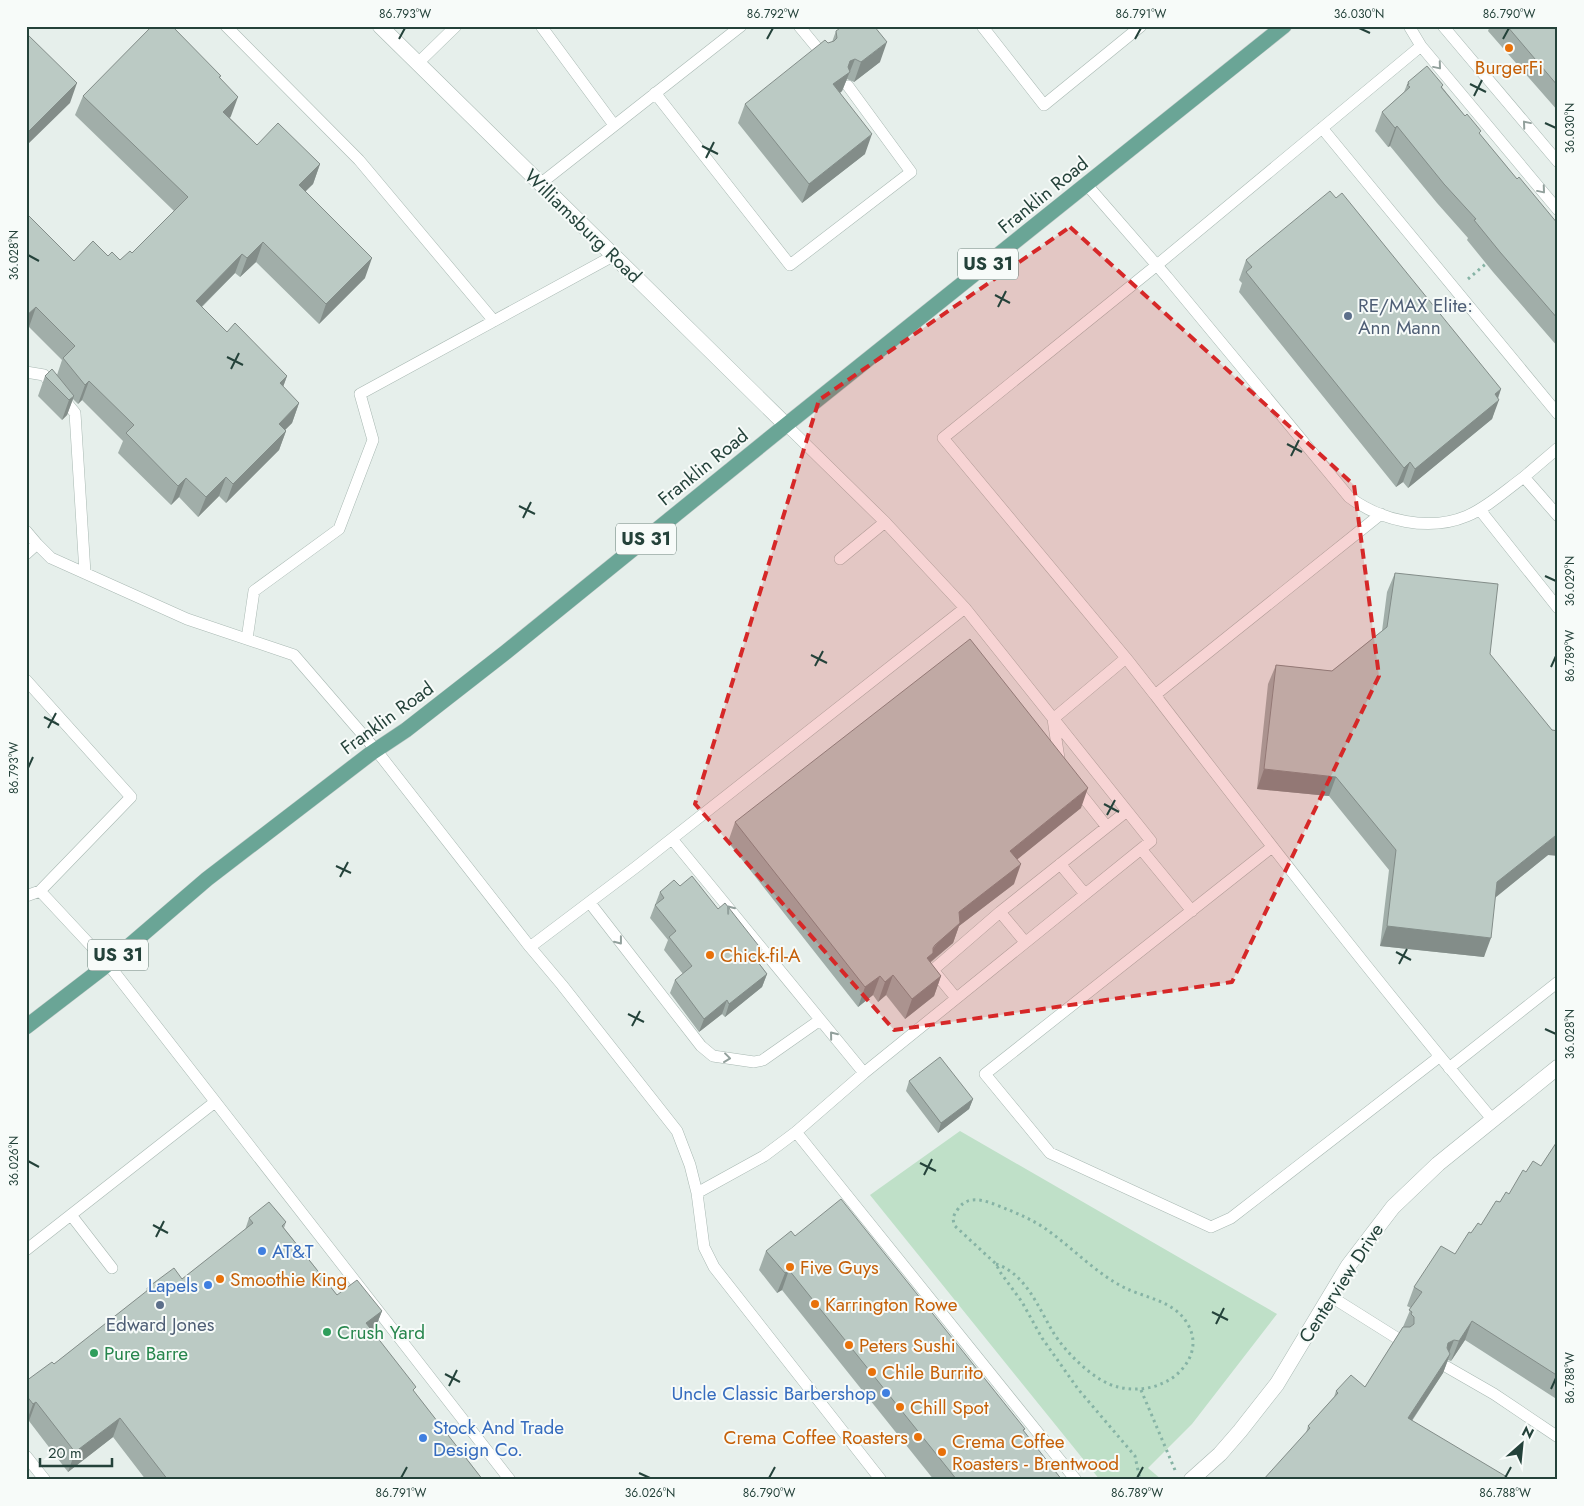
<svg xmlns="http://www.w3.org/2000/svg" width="1584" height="1506" font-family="Jost,sans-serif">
<rect width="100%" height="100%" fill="#e6efeb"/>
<!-- green -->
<path fill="#bfe0c8" d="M960 1131 1277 1314 1192 1424 1148 1468 1162 1480H1100L870 1195Z"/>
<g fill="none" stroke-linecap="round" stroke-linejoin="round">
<!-- lane casing -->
<g stroke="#a8b8b2" stroke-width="12">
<path id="lane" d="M226 26 359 160 494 321
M541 26 614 125
M799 26 823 55
M982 26 1044 105 1141 26
M1409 26 1421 46 1558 210
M1443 26 1558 162
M418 63 456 26
M655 93 790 265 911 172 848 86
M1322 128 1558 414
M540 184 741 26
M1087 185 1167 277 1349 497C1381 521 1429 532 1467 516 1488 507 1506 490 1524 477L1558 516
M26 372 44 375 75 413 85 573
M1524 477 1558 448
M1480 510 1558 608
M26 531 37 544
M26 554 37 544 51 558 187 619 294 655 376 750 530 947 562 985 677 1131 690 1165 697 1193 704 1247 714 1267 881 1480
M840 559 885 522
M247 639 254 591 339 529 373 440 360 394 613 256
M1126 658 1155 695 1381 514
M26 680 131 797 40 891 108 964 510 1480
M1155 695C1265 838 1376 981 1492 1119
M1060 765 1053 719 1126 658 943 438 1157 265 1421 46
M1076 788 1107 827
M672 839 864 1073
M1272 847 985 1074 1050 1153 1211 1227 1231 1218 1439 1057
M1141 849 1192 911
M1060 864 1085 894
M26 896 40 891
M590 903 701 1046 713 1056 754 1062 763 1060 820 1020
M1000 912 1025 942
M530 947 636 867 965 608
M956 998 933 970 1000 912 1127 811
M1449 1068 1558 982
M796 1132 1076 1480
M697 1193 764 1156 796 1132 864 1073 1151 841 965 608 885 522 786 425
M71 1215 112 1268
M26 1250 215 1102
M1330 1296 1400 1340
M1447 1367 1494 1394 1558 1437
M26 1456 45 1480"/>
</g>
<!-- street casing -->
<g stroke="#a8b8b2" stroke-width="16">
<path id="street" d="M380 26 786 425
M1191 1480 1220 1454 1240 1431 1277 1384 1348 1266 1393 1207 1438 1164 1558 1067"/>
</g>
<!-- primary casing -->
<g stroke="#c2cac8" stroke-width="16">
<path id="primary" d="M26 1027 108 964 207 879 370 754 406 730 506 652 786 425 1284 26"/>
</g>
<!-- path -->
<path stroke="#86b3a5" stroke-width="3" stroke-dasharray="2.5 4" stroke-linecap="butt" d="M1468 279 1488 262
M996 1264C1026 1274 1038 1307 1053 1332 1065 1352 1095 1382 1118 1387 1138 1392 1159 1388 1175 1376 1192 1362 1199 1342 1187 1323 1174 1301 1146 1298 1125 1288 1095 1273 1071 1246 1043 1227 1032 1220 1021 1215 1009 1210 993 1204 970 1191 958 1209 953 1215 952 1220 955 1226L996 1264 1000 1272 1022 1302 1042 1338 1078 1389 1135 1456 1140 1480
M1141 1390 1175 1470"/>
<!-- lane -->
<use href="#lane" stroke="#fff" stroke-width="11"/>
<!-- street -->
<use href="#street" stroke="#fff" stroke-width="15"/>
<!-- primary -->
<use href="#primary" stroke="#6aa596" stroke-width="15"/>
</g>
<!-- wall -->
<path fill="#a1aea9" d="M1490 26H1558V111L1488 31Z
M836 31 880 62 854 82 847 79 842 91 840 93 865 154 802 203 738 123 745 104 828 43 832 42Z
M220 78 231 116 230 118 257 145 320 164 313 184 305 191 365 278 319 324 256 262 240 277 235 273 202 307 227 332 287 376 283 387 299 403 292 423 285 430 286 431 279 450 226 503 219 496 198 517 179 497 171 505 118 453 123 441 82 400 78 404 73 399 67 415 62 420 38 396 45 376 57 375 62 360 29 327 26 213 74 261 108 256 120 260 132 253 174 211 75 115 83 96Z
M1408 82 1443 85 1442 87 1480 135 1517 179 1558 224V347L1493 272 1467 240 1468 238 1437 203 1390 146 1388 147 1375 131 1382 112 1404 92Z
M1246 260 1501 389 1492 419 1408 488 1403 482 1396 487 1239 292 1242 283 1239 280Z
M1395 573 1490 654 1548 855 1495 897 1484 957 1380 946 1389 870 1329 796 1257 789 1268 684 1276 665 1332 671 1382 631 1387 592Z
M1081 808 1017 859 1014 884 959 926 953 943 930 963 941 976 934 996 905 1019 886 995 878 1002 873 995 858 1007 728 842 735 822Z
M680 886 718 909 762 950 758 962 767 974 762 987 725 1017 722 1014 699 1032 670 993 675 980 683 974 664 950 668 940 650 918 660 892Z
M909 1081 973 1099 969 1109 938 1133 906 1091Z
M1558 1140V1400L1465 1340 1451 1361 1448 1360 1443 1373 1412 1421 1306 1433 1308 1426 1334 1397 1336 1391 1365 1387 1403 1327 1411 1308 1407 1306 1414 1287 1455 1254 1471 1233 1481 1225 1500 1202 1509 1194 1526 1172 1541 1166Z
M249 1218 286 1222 284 1228 337 1295 382 1311 374 1331 373 1332 414 1392 483 1480H146L113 1437 68 1472 29 1421 26 1423V1381L54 1364 146 1293 147 1288 182 1279 245 1230Z
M795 1236 1024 1432 1062 1480H934L782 1290 777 1293 759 1270 766 1251Z"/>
<!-- shaded-wall -->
<path fill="#838d89" d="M887 42 880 62 854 82 861 62Z
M855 59 842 91 826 104 833 84 850 61Z
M77 83 70 103 26 146V134Z
M238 97 231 116 216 131 223 112Z
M1397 126 1390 146 1388 147 1395 128Z
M872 134 865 154 802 203 809 184Z
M320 164 313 184 292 205 299 185Z
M263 242 256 262 240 277 247 258Z
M242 254 235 273 188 320 196 301Z
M372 258 365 278 319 324 326 304Z
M36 307 29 327 26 329V316Z
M287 376 280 395V383Z
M89 381 82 400 78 404 85 385Z
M1501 389 1496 402 1499 400 1492 419 1408 488 1415 469 1495 394Z
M74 396 67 415 62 420 69 400Z
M299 403 292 423 272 443 279 424Z
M286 431 279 450 226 503 233 484Z
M1410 462 1403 482 1396 487 1404 468Z
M226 477 219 496 198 517 206 497Z
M186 478 179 497 171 505 178 486Z
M1264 769 1336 777 1329 796 1257 789Z
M1088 788 1081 808 1003 871 1010 851Z
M1555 836H1558V856L1548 855 1490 902 1497 882Z
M1021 864 1014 884 959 926 953 943 929 963 927 958 959 912Z
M1387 926 1491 938 1484 957 1380 946Z
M762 950 757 964 754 957Z
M767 974 762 987 725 1017 729 1004Z
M893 975 886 995 878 1002 885 982Z
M880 976 873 995 858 1007 865 987Z
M941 976 934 996 905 1019 912 999Z
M727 1000 722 1014 699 1032 704 1019Z
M973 1099 969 1109 938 1133 941 1123Z
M789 1270 782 1290 777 1293 785 1273Z
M382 1311 374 1331 359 1343 366 1323Z
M1472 1321 1465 1340 1451 1361 1459 1341Z
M1454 1340 1446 1360 1441 1363 1448 1343Z
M1450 1354 1443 1373 1400 1438 1408 1418Z
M36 1402 29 1421 26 1423 33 1404Z
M120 1418 113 1437 68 1472 75 1452Z"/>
<!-- building -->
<path fill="#bbcac4" stroke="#838d89" d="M152 26H172L221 76 219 77 238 97 223 112 257 145 278 123 320 164 299 185 372 258 326 304 263 242 247 258 242 254 196 301 227 332 235 323 287 376 280 383 299 403 279 424 286 431 233 484 226 477 206 497 186 478 178 486 126 433 134 425 89 381 85 385 63 358 75 346 36 307 26 316V213L74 261 93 241 108 256 112 252 120 260 130 251 132 253 188 197 83 96Z
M843 26H874L887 42 861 62 855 59 850 61 848 67 850 72 833 84 872 134 809 184 745 104 825 40 828 43 834 41 837 38 836 31Z
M1507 26H1558V86Z
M26 33 77 83 26 134Z
M1427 66 1443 85 1441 87 1465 116 1467 114 1481 131 1479 133 1517 179 1519 177 1558 224V319L1500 252 1474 220 1476 219 1444 184 1397 126 1395 128 1382 112 1410 87 1407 85 1409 84 1408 82Z
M1330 191 1336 198 1342 193 1501 389 1495 394 1499 400 1415 469 1410 462 1404 468 1246 272 1252 267 1246 260Z
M52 369 74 396 69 400 45 376Z
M1395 573 1498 584 1490 654 1552 730 1558 731V836H1555L1497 882 1491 938 1387 926 1396 850 1336 777 1264 769 1276 665 1332 671 1387 627Z
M970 639 1088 788 1010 851 1021 864 959 912 960 923 935 945 933 948V953L927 958 941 976 912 999 893 975 885 982 880 976 865 987 735 822Z
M692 876 718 909 725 903 762 950 754 957 767 974 729 1004 727 1000 704 1019 675 980 692 966 669 937 676 931 655 905 664 898 660 892 674 880 680 886Z
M940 1057 973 1099 941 1123 909 1081Z
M1558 1140V1376L1472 1321 1459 1341 1454 1340 1448 1343 1447 1348 1450 1354 1408 1418 1512 1480H1263L1310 1428 1308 1426 1338 1393 1336 1391 1351 1375 1365 1387 1403 1327H1410L1414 1324V1317L1411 1314 1412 1312 1409 1310 1422 1292 1414 1287 1441 1246 1455 1254 1469 1232 1471 1233 1478 1223 1481 1225 1496 1201 1500 1202 1506 1192 1509 1194 1523 1170 1526 1172 1533 1161 1541 1166Z
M841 1199 1025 1429 1023 1430 1062 1480H957L789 1270 785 1273 766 1251 791 1231 795 1236Z
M269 1202 286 1222 282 1226 337 1295 357 1280 382 1311 366 1323 416 1387 413 1390 483 1480H168L120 1418 75 1452 36 1402 33 1404 26 1395V1381L52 1362 54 1364 148 1290 147 1288 174 1268 182 1279 253 1223 249 1218Z"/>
<!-- one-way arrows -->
<defs><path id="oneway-chevron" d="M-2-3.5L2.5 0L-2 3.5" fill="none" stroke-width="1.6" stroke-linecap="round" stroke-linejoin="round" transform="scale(1.25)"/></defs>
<g stroke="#92a09c">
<use href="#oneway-chevron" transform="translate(1438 66) rotate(50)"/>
<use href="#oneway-chevron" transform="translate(1526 124) rotate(-130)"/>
<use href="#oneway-chevron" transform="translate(1542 190) rotate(50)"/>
<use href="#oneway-chevron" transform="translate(730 909) rotate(-129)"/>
<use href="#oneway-chevron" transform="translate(619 941) rotate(52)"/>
<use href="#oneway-chevron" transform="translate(833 1035) rotate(-129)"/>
<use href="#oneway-chevron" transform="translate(727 1058) rotate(7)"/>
</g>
<!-- marked area -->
<path fill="#d62828" fill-opacity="0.2" stroke="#d62828" stroke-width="4" stroke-dasharray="10 6" stroke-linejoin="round" d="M1070 227 1354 485 1379 676 1232 982 894 1030 695 804 819 400Z"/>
<!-- ticks -->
<path fill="none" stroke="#24423a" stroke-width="2" d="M1359 28 1370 33M399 39 405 28M767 39 773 28M1135 39 1141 28M1503 39 1509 28M1470 84 1486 92M1474 96 1482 80M1545 123 1556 128M702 146 718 154M706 158 714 142M28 255 39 261M995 295 1010 303M998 307 1006 291M227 357 243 365M231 369 239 353M1287 444 1302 452M1291 456 1299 440M519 506 535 514M523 518 531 502M1545 576 1556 581M811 655 827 663M815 666 823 651M1551 667 1556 656M44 717 59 725M48 728 56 713M28 768 33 757M1104 804 1119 812M1107 815 1115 800M336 866 351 873M340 877 348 862M1396 952 1411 960M1399 964 1407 949M628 1014 644 1022M632 1026 640 1011M1545 1029 1556 1034M28 1161 39 1167M920 1163 936 1171M924 1175 932 1159M153 1225 168 1233M156 1237 164 1221M1212 1312 1228 1320M1216 1324 1224 1308M445 1374 460 1382M449 1386 457 1370M1551 1389 1556 1378M639 1473 650 1478M401 1478 407 1467M769 1478 775 1467M1137 1478 1143 1467M1505 1478 1511 1467"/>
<!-- markers -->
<g fill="#e8710a" stroke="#f7fbf9" stroke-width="2">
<circle cx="1509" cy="48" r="5"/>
<circle cx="710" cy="955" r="5"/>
<circle cx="790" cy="1267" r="5"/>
<circle cx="220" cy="1279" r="5"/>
<circle cx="815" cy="1304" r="5"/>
<circle cx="849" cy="1345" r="5"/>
<circle cx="872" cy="1372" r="5"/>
<circle cx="900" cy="1407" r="5"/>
<circle cx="918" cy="1437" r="5"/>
<circle cx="942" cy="1452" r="5"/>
</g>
<g fill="#5c6f8a" stroke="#f7fbf9" stroke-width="2">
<circle cx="1348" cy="316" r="5"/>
<circle cx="160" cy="1305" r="5"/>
</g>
<g fill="#3f7fe0" stroke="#f7fbf9" stroke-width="2">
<circle cx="262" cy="1251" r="5"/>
<circle cx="208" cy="1285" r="5"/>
<circle cx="886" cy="1393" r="5"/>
<circle cx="423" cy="1438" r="5"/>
</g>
<g fill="#2e9e5b" stroke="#f7fbf9" stroke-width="2">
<circle cx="327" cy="1332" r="5"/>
<circle cx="94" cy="1353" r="5"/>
</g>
<g text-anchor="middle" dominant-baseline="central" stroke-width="4" stroke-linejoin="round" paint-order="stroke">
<!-- shield labels -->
<g fill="#f7fbf9" stroke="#637a73" stroke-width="1">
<rect x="958" y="248.5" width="60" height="31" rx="4"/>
<rect x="616" y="523.5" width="60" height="31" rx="4"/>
<rect x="88" y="939.5" width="60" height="31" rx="4"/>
</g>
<g font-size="18" font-weight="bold" fill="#24423a">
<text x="988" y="264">US 31</text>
<text x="646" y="539">US 31</text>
<text x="118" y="955">US 31</text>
</g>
<!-- food labels -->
<g font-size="19" fill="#c56008" stroke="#f7fbf9" text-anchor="start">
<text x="1509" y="67" text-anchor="middle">BurgerFi</text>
<text x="720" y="955">Chick-fil-A</text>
<text x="800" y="1267">Five Guys</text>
<text x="230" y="1279">Smoothie King</text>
<text x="825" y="1304">Karrington Rowe</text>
<text x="859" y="1345">Peters Sushi</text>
<text x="882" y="1372">Chile Burrito</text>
<text x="910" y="1407">Chill Spot</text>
<text x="908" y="1437" text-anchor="end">Crema Coffee Roasters</text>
<text x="952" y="1441">Crema Coffee<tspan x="952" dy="22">Roasters - Brentwood</tspan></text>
</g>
<!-- street labels -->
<g font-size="19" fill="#24423a" stroke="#f7fbf9">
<text transform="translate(1043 195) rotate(-39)">Franklin Road</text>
<text transform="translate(583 226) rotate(44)">Williamsburg Road</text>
<text transform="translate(703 467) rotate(-39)">Franklin Road</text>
<text transform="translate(387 718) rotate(-36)">Franklin Road</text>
<text transform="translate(1341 1283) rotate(-57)">Centerview Drive</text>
</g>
<!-- service labels -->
<g font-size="19" fill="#4e5e75" stroke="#f7fbf9" text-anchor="start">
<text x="1358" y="305">RE/MAX Elite:<tspan x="1358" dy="22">Ann Mann</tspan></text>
<text x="160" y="1324" text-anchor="middle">Edward Jones</text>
</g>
<!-- shop labels -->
<g font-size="19" fill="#366cbe" stroke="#f7fbf9" text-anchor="start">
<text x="272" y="1251">AT&amp;T</text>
<text x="198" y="1285" text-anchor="end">Lapels</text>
<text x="876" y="1393" text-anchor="end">Uncle Classic Barbershop</text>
<text x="433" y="1427">Stock And Trade<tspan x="433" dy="22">Design Co.</tspan></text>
</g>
<!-- leisure labels -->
<g font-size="19" fill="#27864d" stroke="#f7fbf9" text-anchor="start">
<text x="337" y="1332">Crush Yard</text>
<text x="104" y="1353">Pure Barre</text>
</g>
</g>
<!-- border -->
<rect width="1584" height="1506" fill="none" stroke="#f7fbf9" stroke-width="55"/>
<!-- north arrow -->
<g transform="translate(1522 1444) rotate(27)" stroke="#f7fbf9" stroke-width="4" paint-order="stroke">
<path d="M0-4L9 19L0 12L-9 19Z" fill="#24423a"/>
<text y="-8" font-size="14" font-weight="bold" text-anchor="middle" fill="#24423a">N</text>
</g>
<!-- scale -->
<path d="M40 1458v8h72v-8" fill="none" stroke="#24423a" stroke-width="2.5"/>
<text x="48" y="1458" font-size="15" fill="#24423a" stroke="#f7fbf9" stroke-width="4" paint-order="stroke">20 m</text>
<rect x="28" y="28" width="1528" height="1450" fill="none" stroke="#24423a" stroke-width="2"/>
<g font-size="12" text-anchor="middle" fill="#24423a">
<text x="405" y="18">86.793°W</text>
<text x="773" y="18">86.792°W</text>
<text x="1141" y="18">86.791°W</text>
<text x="1359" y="18">36.030°N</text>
<text x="1509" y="18">86.790°W</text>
<text transform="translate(1570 128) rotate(-90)" y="4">36.030°N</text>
<text transform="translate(14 255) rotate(-90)" y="4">36.028°N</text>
<text transform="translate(1570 581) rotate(-90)" y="4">36.029°N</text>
<text transform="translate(1570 656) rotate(-90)" y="4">86.789°W</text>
<text transform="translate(14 768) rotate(-90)" y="4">86.793°W</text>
<text transform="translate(1570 1034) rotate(-90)" y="4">36.028°N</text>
<text transform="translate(14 1161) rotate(-90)" y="4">36.026°N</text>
<text transform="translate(1570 1378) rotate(-90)" y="4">86.788°W</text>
<text x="401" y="1497">86.791°W</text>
<text x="650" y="1497">36.026°N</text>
<text x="769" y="1497">86.790°W</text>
<text x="1137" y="1497">86.789°W</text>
<text x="1505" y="1497">86.788°W</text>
</g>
</svg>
